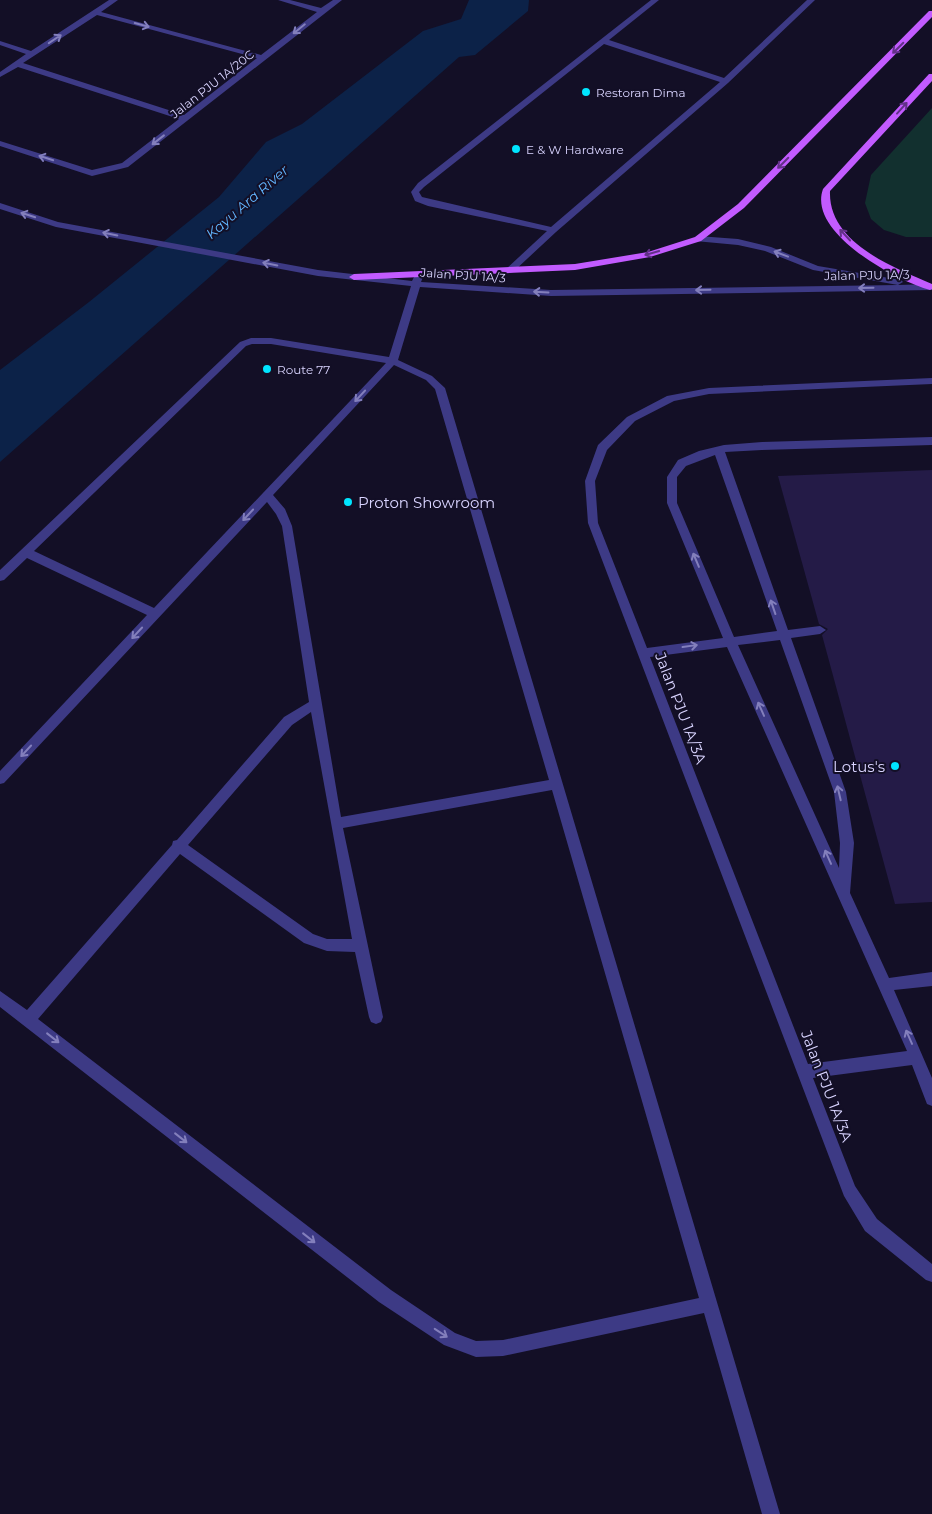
<svg xmlns="http://www.w3.org/2000/svg" width="932" height="1514" font-family="Montserrat,sans-serif">
<rect width="100%" height="100%" fill="#130f26"/>
<!-- green -->
<path fill="#12302f" d="M932 108V237H906L884 230 871 219 865 203 871 175Z"/>
<!-- water -->
<path fill="#0c2248" d="M469 0H529L528 11 475 55 459 57 0 462V370L89 302 219 197 266 142 302 124 423 31 461 19Z"/>
<!-- building -->
<path fill="#241b47" d="M932 470V902L895 904 822 635 828 629 819 624 778 476Z"/>
<g fill="none" stroke-linecap="round" stroke-linejoin="round">
<!-- minor -->
<path fill="#3d3a85" fill-rule="evenodd" d="M109 0H118L101 12 261 55 317 12 278 0H290L321 8 333 0H342L128 167 92 176 0 146V141L92 170 122 163 179 119 18 67 0 77V72L26 54 0 45V41L31 51ZM97 15 257 58 184 115 23 63Z
M651 0H659L609 40 724 78 807 0H815L728 83 556 232 513 272 510 273 505 270 547 231 428 206 415 201 411 192 418 183ZM604 44 720 82 551 227 422 197 419 192 424 187Z
M0 203 58 222 318 270 412 281 415 275 418 274 423 277 421 282 551 290 898 285 813 270 765 251 738 245 695 241V237L698 236 738 239 771 247 818 266 901 280 903 282 898 285 932 284V290L551 296 420 287 398 360 432 376 445 388 780 1514H762L704 1313 503 1356 476 1357 444 1345 379 1302 0 1007V991L27 1010 172 845 173 841 177 840 284 717 309 702 282 526 276 514 267 502 4 783 0 784V771L147 615 27 558 4 580 0 581V570L240 342 251 338H271L389 357 411 286 318 276 56 227 0 209ZM252 344H271L386 363 154 608 34 551 246 346ZM394 365 426 380 435 389 549 780 341 817 292 526 285 509 273 495ZM311 712 352 939H327L313 934 188 845 292 725ZM552 790 699 1298 503 1340 476 1341 455 1333 391 1290 38 1019 180 854 304 943 327 951 355 952 369 1017 371 1022 376 1024 381 1022 383 1017 343 828Z
M932 378V384L709 394 674 401 635 421 607 450 595 481 598 523 647 648 723 638 667 503V477L678 460 699 451 724 445 762 442 932 437V445L762 450 725 452 788 630 820 626 826 630 820 634 791 638 846 792 854 843 850 893 889 978 932 972V986L894 990 932 1078V1106L927 1104 912 1065 813 1078 855 1186 877 1219 932 1264V1282L926 1280 865 1231 844 1196 588 523 585 481 598 445 627 417 667 396 709 388ZM715 455 777 631 734 637 677 503V477L686 466ZM780 640 834 792 840 843 839 868 738 645ZM727 647 907 1051 808 1064 650 657Z"/>
<!-- major -->
<path fill="#c25bff" fill-rule="evenodd" d="M929 11H932V17L744 208 701 241 650 257 575 270 354 280 349 277 354 274 575 264 648 252 695 237 738 204Z
M929 74H932V81L830 191C828 243 893 267 932 284V289L930 290C897 281 807 233 823 189Z"/>
</g>
<!-- one-way arrows -->
<defs><path id="oneway-shaft" d="M-6 0H5M1.5-3L5.5 0L1.5 3" fill="none" stroke-width="1.6" stroke-linecap="round" stroke-linejoin="round" transform="scale(1.25)"/></defs>
<g stroke="#837fbc">
<use href="#oneway-shaft" transform="translate(142 25) rotate(15)"/>
<use href="#oneway-shaft" transform="translate(299 29) rotate(141)"/>
<use href="#oneway-shaft" transform="translate(55 39) rotate(-34)"/>
<use href="#oneway-shaft" transform="translate(158 140) rotate(142)"/>
<use href="#oneway-shaft" transform="translate(46 158) rotate(-162)"/>
<use href="#oneway-shaft" transform="translate(28 215) rotate(-162)"/>
<use href="#oneway-shaft" transform="translate(110 234) rotate(-169)"/>
<use href="#oneway-shaft" transform="translate(781 254) rotate(-159)"/>
<use href="#oneway-shaft" transform="translate(270 264) rotate(-169)"/>
<use href="#oneway-shaft" transform="translate(866 288) rotate(179)"/>
<use href="#oneway-shaft" transform="translate(703 290) rotate(179)"/>
<use href="#oneway-shaft" transform="translate(541 292) rotate(-177)"/>
<use href="#oneway-shaft" transform="translate(360 396) rotate(133)"/>
<use href="#oneway-shaft" transform="translate(248 515) rotate(133)"/>
<use href="#oneway-shaft" transform="translate(696 560) rotate(-113)"/>
<use href="#oneway-shaft" transform="translate(773 607) rotate(-109)"/>
<use href="#oneway-shaft" transform="translate(137 633) rotate(133)"/>
<use href="#oneway-shaft" transform="translate(690 646) rotate(-8)"/>
<use href="#oneway-shaft" transform="translate(761 709) rotate(-114)"/>
<use href="#oneway-shaft" transform="translate(26 751) rotate(133)"/>
<use href="#oneway-shaft" transform="translate(839 793) rotate(-103)"/>
<use href="#oneway-shaft" transform="translate(828 857) rotate(-114)"/>
<use href="#oneway-shaft" transform="translate(909 1037) rotate(-114)"/>
<use href="#oneway-shaft" transform="translate(53 1038) rotate(38)"/>
<use href="#oneway-shaft" transform="translate(181 1138) rotate(38)"/>
<use href="#oneway-shaft" transform="translate(309 1238) rotate(38)"/>
<use href="#oneway-shaft" transform="translate(441 1333) rotate(33)"/>
</g>
<g stroke="#623188">
<use href="#oneway-shaft" transform="translate(898 48) rotate(135)"/>
<use href="#oneway-shaft" transform="translate(902 108) rotate(-48)"/>
<use href="#oneway-shaft" transform="translate(783 163) rotate(135)"/>
<use href="#oneway-shaft" transform="translate(845 235) rotate(-133)"/>
<use href="#oneway-shaft" transform="translate(652 253) rotate(164)"/>
</g>
<!-- markers -->
<g fill="#00e5ff" stroke="#130f26" stroke-width="2">
<circle cx="586" cy="92" r="5"/>
<circle cx="516" cy="149" r="5"/>
<circle cx="267" cy="369" r="5"/>
<circle cx="348" cy="502" r="5"/>
<circle cx="895" cy="766" r="5"/>
</g>
<g text-anchor="middle" dominant-baseline="central" stroke-width="4" stroke-linejoin="round" paint-order="stroke">
<!-- far-street labels -->
<g font-size="12" fill="#d9d4ff" stroke="#130f26">
<text transform="translate(212 84) rotate(-38)">Jalan PJU 1A/20C</text>
<text transform="translate(463 275) rotate(4)">Jalan PJU 1A/3</text>
<text transform="translate(867 275) rotate(-1)">Jalan PJU 1A/3</text>
</g>
<!-- far-poi labels -->
<g font-size="12" fill="#d9d4ff" stroke="#130f26" text-anchor="start">
<text x="596" y="92">Restoran Dima</text>
<text x="526" y="149">E &amp; W Hardware</text>
<text x="277" y="369">Route 77</text>
</g>
<!-- far-water labels -->
<g font-size="14" font-style="italic" fill="#62b6ff" stroke="#130f26">
<text transform="translate(247 202) rotate(-41)">Kayu Ara River</text>
</g>
<!-- poi labels -->
<g font-size="15" fill="#d9d4ff" stroke="#130f26" text-anchor="start">
<text x="358" y="502">Proton Showroom</text>
<text x="885" y="766" text-anchor="end">Lotus's</text>
</g>
<!-- street labels -->
<g font-size="15" fill="#d9d4ff" stroke="#130f26">
<text transform="translate(681 708) rotate(69)">Jalan PJU 1A/3A</text>
<text transform="translate(827 1086) rotate(69)">Jalan PJU 1A/3A</text>
</g>
</g>
</svg>
